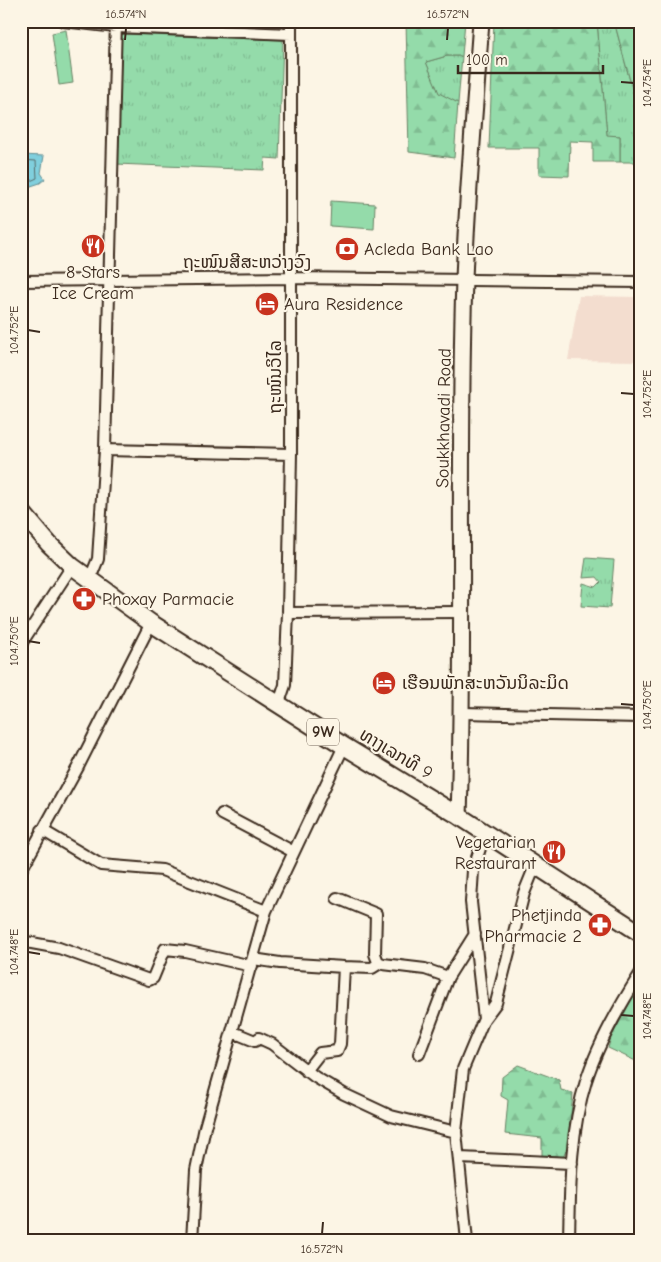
<svg xmlns="http://www.w3.org/2000/svg" width="661" height="1262" font-family="'Comic Neue','Noto Sans Lao',sans-serif">
<defs>
<pattern id="grass-tufts" width="24" height="20" patternUnits="userSpaceOnUse" patternTransform="scale(1.25)"><rect width="24" height="20" fill="#94dbaa"/><path d="M3 7l-1-3M5 7V3M7 7l1-3M15 17l-1-3M17 17v-4M19 17l1-3" fill="none" stroke="#80bc92"/></pattern>
<pattern id="forest-firs" width="22" height="20" patternUnits="userSpaceOnUse" patternTransform="scale(1.25)"><rect width="22" height="20" fill="#94dbaa"/><path d="M5 1l3.5 6h-7zM16 11l3.5 6h-7z" fill="#80bc92"/></pattern>
</defs>
<rect width="100%" height="100%" fill="#fcf5e5"/>
<filter id="ink" filterUnits="userSpaceOnUse"><feTurbulence type="fractalNoise" baseFrequency=".02" numOctaves="2"/><feDisplacementMap in="SourceGraphic" scale="10" xChannelSelector="R" yChannelSelector="G"/><feConvolveMatrix kernelMatrix="1 2 1 2 8 2 1 2 1" color-interpolation-filters="sRGB"/></filter>
<g filter="url(#ink)">
<!-- built -->
<path fill="#f3ddcf" d="M579 296 640 297V361L568 360Z"/>
<!-- grass -->
<path fill="url(#grass-tufts)" stroke="#688264" d="M580 21H614L640 118V162H620V136H607L597 22Z
M121 34 283 40 279 159 265 158 264 170 116 164Z
M447 56H462L458 103 439 94 426 62Z
M586 558 614 560 610 608 581 606 583 583 596 587 601 582 597 577 583 578Z"/>
<!-- forest -->
<path fill="url(#forest-firs)" stroke="#688264" d="M406 21H465L462 56H447L426 62 439 93 458 103 454 158 409 152Z
M494 21 597 22 607 135 620 136V162H593V142L570 141 569 176 539 175V148H489Z
M614 21H640V61L636 63 640 71V118Z
M640 984V1063L608 1048 611 1038Z
M518 1065 559 1080 561 1090 573 1093 568 1146 562 1160 542 1159V1138L505 1134 508 1100 501 1096 502 1077Z"/>
<!-- garden -->
<path fill="#94dbaa" stroke="#688264" d="M66 30 73 83 59 85 52 33Z
M331 201 375 204 374 229 330 226Z"/>
<!-- water -->
<path fill="#80cfdd" stroke="#648d91" d="M21 155 44 156 41 173 45 179 40 183 28 187 26 207 21 206Z"/>
<g fill="none" stroke-linecap="round" stroke-linejoin="round">
<!-- shore -->
<path stroke="#576c6a" stroke-width="1" d="M21 160 36 161 37 178 24 184 21 201"/>
<!-- street casing -->
<g stroke="#3b2a1e" stroke-width="14">
<path id="street" d="M63 21 116 27 291 34
M21 281 291 278 640 282
M105 450 291 454
M89 581 98 559 105 450 116 21
M288 613 461 612
M21 644 72 566
M279 703 285 685 288 613 291 454V21
M463 713 640 717
M222 814 292 851
M42 830 101 865 162 870 266 911
M21 870 78 767 151 623
M337 898 376 914 375 954 378 962 383 964 425 969 448 977 475 934
M21 941 59 948 149 980 153 978 165 949 185 951 252 966
M253 959 280 963 344 967 372 968 380 963
M484 1019 471 902 473 870 485 833
M233 1032 255 1041 259 1038 272 1044 315 1077 344 1094 391 1116 456 1132
M419 1054 448 977
M306 1071 320 1053 337 1051 340 1044 344 967
M460 1158 572 1163
M192 1241 196 1170 205 1127 266 911 344 746
M467 1241 456 1132 463 1069 484 1019 496 1003 524 893 535 866
M569 1241C570 1187 570 1132 586 1081 598 1043 619 1007 640 974"/>
</g>
<!-- secondary casing -->
<g stroke="#3b2a1e" stroke-width="19">
<path id="secondary" d="M459 816C465 637 458 459 464 280 467 194 475 108 481 21"/>
</g>
<!-- primary casing -->
<g stroke="#3b2a1e" stroke-width="20">
<path id="primary" d="M21 511 49 544 72 566 151 623 344 746 459 816 640 933"/>
</g>
<!-- street -->
<use href="#street" stroke="#fcf5e5" stroke-width="10"/>
<!-- secondary -->
<use href="#secondary" stroke="#fcf5e5" stroke-width="15"/>
<!-- primary -->
<use href="#primary" stroke="#fcf5e5" stroke-width="16"/>
</g>
</g>
<!-- ticks -->
<path fill="none" stroke="#3b2a1e" stroke-width="2" d="M125 40 126 28M447 40 448 28M621 82 634 83M28 330 40 332M621 393 634 394M28 641 40 643M621 704 634 705M28 952 40 954M621 1015 634 1016M322 1234 323 1222"/>
<!-- icons -->
<defs>
<g id="restaurant-disc" transform="scale(1.25)"><circle r="9.5" fill="#c8321e" stroke="#fcf5e5"/><path d="M-5-6h1v4h1v-4h1v4h1v-4h1v5L-1.5 .5V6h-2V.5L-5-1ZM5-6V6H3V1.5H1.5Q1.5-4 5-6Z" fill="#fff"/></g>
<g id="bank-disc" transform="scale(1.25)"><circle r="9.5" fill="#c8321e" stroke="#fcf5e5"/><path d="M-6-4H6V4H-6ZM0-2.3a2.3 2.3 0 1 0 0 4.6a2.3 2.3 0 1 0 0-4.6Z" fill="#fff"/></g>
<g id="hotel-disc" transform="scale(1.25)"><circle r="9.5" fill="#c8321e" stroke="#fcf5e5"/><path d="M-6-4.5h1.5V1H6V5H4.5V3h-9V5H-6ZM-4 0a1.8 1.8 0 1 1 3.6 0ZM.5 0V-2.5h3Q6-2.5 6 0Z" fill="#fff"/></g>
<g id="pharmacy-disc" transform="scale(1.25)"><circle r="9.5" fill="#c8321e" stroke="#fcf5e5"/><path d="M-2-6h4v4h4v4h-4v4h-4v-4h-4v-4h4Z" fill="#fff"/></g>
</defs>
<g fill-rule="evenodd">
<use href="#restaurant-disc" x="93" y="246"/>
<use href="#bank-disc" x="347" y="249"/>
<use href="#hotel-disc" x="267" y="304"/>
<use href="#pharmacy-disc" x="84" y="599"/>
<use href="#hotel-disc" x="384" y="683"/>
<use href="#restaurant-disc" x="554" y="852"/>
<use href="#pharmacy-disc" x="600" y="925"/>
</g>
<g text-anchor="middle" dominant-baseline="central" stroke-width="4.5" stroke-linejoin="round" paint-order="stroke">
<!-- shield labels -->
<rect fill="#fcf5e5" stroke="#75675a" stroke-width="1" x="307" y="718.5" width="32" height="27" rx="4"/>
<g font-size="16" font-weight="bold" fill="#3b2a1e">
<text x="323" y="732">9W</text>
</g>
<!-- poi labels -->
<g font-size="18" fill="#3b2a1e" stroke="#fcf5e5" text-anchor="start">
<text x="364" y="249">Acleda Bank Lao</text>
<text x="93" y="272" text-anchor="middle">8 Stars<tspan x="93" dy="21">Ice Cream</tspan></text>
<text x="284" y="304">Aura Residence</text>
<text x="102" y="599">Phoxay Parmacie</text>
<text x="402" y="683">ເຮືອນພັກສະຫວັນນິລະມິດ</text>
<text x="536" y="842" text-anchor="end">Vegetarian<tspan x="536" dy="21">Restaurant</tspan></text>
<text x="582" y="915" text-anchor="end">Phetjinda<tspan x="582" dy="21">Pharmacie 2</tspan></text>
</g>
<!-- street labels -->
<g font-size="18" fill="#3b2a1e" stroke="#fcf5e5">
<text x="247" y="262">ຖະໜົນສີສະຫວ່າງວົງ</text>
<text transform="translate(275 377) rotate(-90)">ຖະໜົນວິໄລ</text>
<text transform="translate(444 418) rotate(-89)">Soukkhavadi Road</text>
<text transform="translate(396 754) rotate(31)">ທາງເລກທີ 9</text>
</g>
</g>
<!-- margin -->
<rect width="661" height="1262" fill="none" stroke="#fcf5e5" stroke-width="55"/>
<!-- scale -->
<path d="M458 65v8h145v-8" fill="none" stroke="#3b2a1e" stroke-width="2.5"/>
<text x="466" y="65" font-size="15" fill="#3b2a1e" stroke="#fcf5e5" stroke-width="4" paint-order="stroke">100 m</text>
<rect x="28" y="28" width="606" height="1206" fill="none" stroke="#3b2a1e" stroke-width="2"/>
<g font-size="12" text-anchor="middle" fill="#3b2a1e">
<text x="126" y="18">16.574°N</text>
<text x="448" y="18">16.572°N</text>
<text transform="translate(647 83) rotate(-90)" y="4">104.754°E</text>
<text transform="translate(14 330) rotate(-90)" y="4">104.752°E</text>
<text transform="translate(647 394) rotate(-90)" y="4">104.752°E</text>
<text transform="translate(14 641) rotate(-90)" y="4">104.750°E</text>
<text transform="translate(647 705) rotate(-90)" y="4">104.750°E</text>
<text transform="translate(14 952) rotate(-90)" y="4">104.748°E</text>
<text transform="translate(647 1016) rotate(-90)" y="4">104.748°E</text>
<text x="322" y="1253">16.572°N</text>
</g>
</svg>
